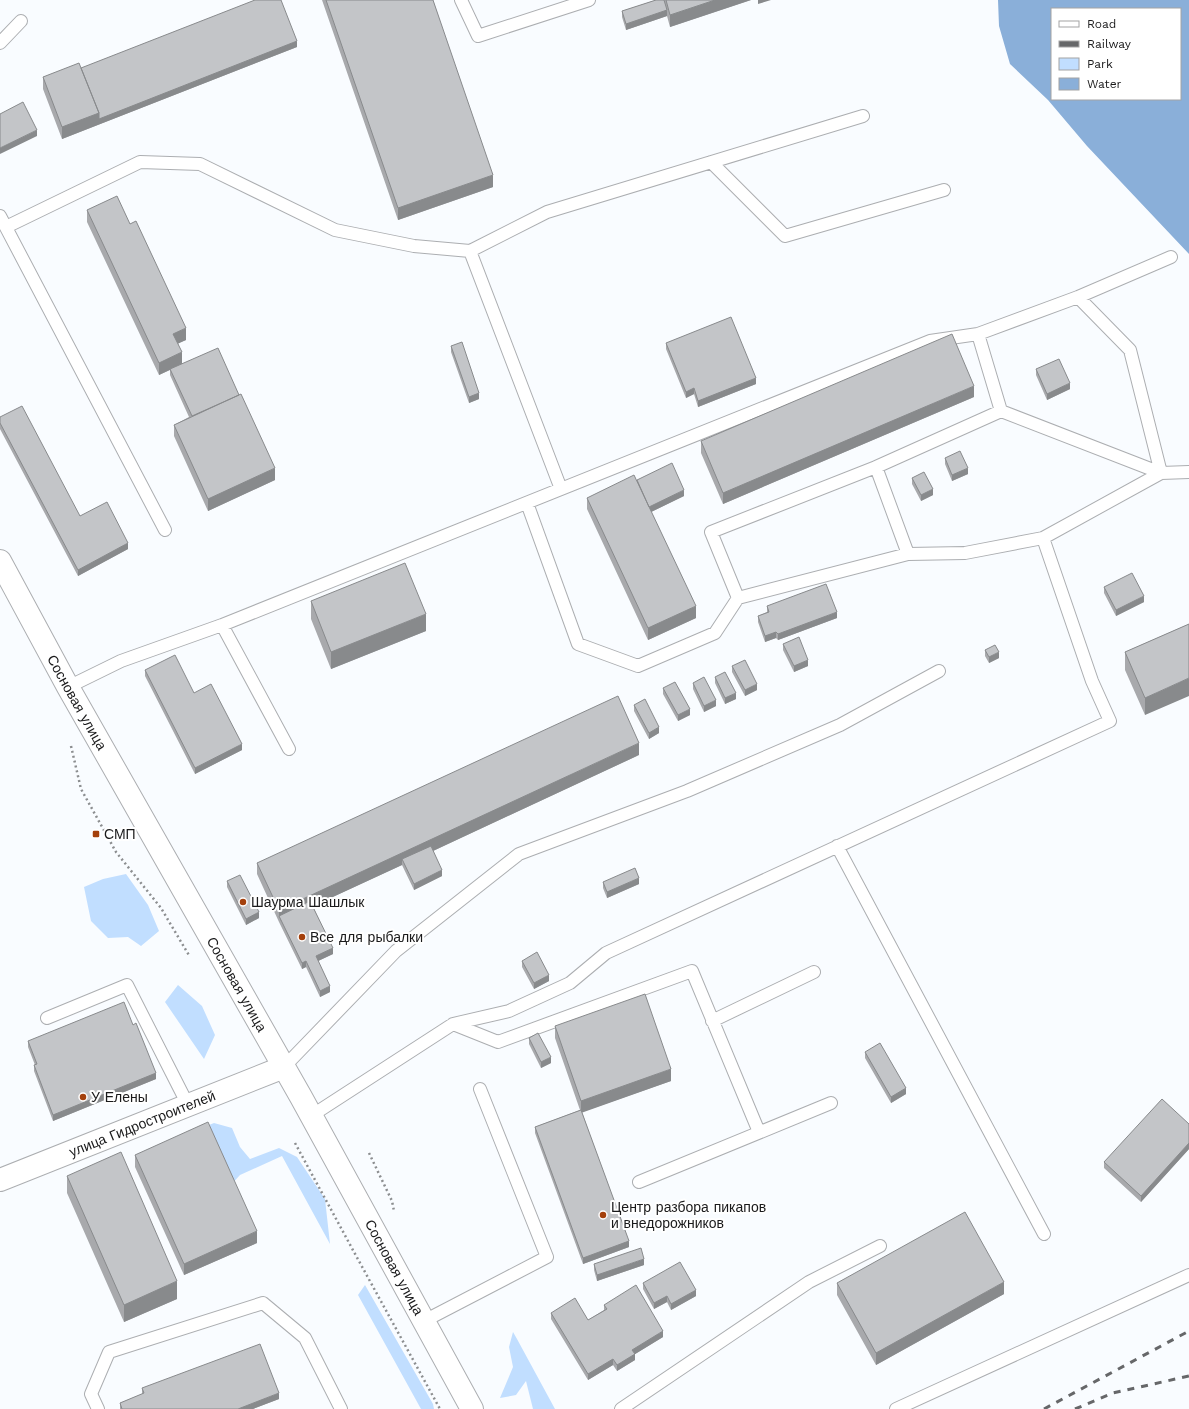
<svg xmlns="http://www.w3.org/2000/svg" width="1189" height="1409" font-family="'Work Sans',sans-serif">
<rect width="100%" height="100%" fill="#f9fcff"/>
<!-- green -->
<path fill="#c1deff" d="M126 874 148 905 159 931 141 946 128 937 108 938 91 921 84 887 103 879Z
M178 985 202 1006 215 1035 204 1059 165 1002Z
M214 1123 232 1128 240 1147 250 1159 279 1148 297 1157 325 1199 330 1244 282 1156 240 1175 230 1186 164 1143Z
M365 1285 433 1404 434 1409H421L358 1295Z
M513 1332 517 1339 555 1409H533L526 1381 516 1395 500 1398 513 1367 509 1347Z"/>
<!-- water -->
<path fill="#8aafd9" fill-rule="evenodd" d="M998 0H1189V254L1087 146 1048 100 1010 64 999 26ZM1052 9H1180V99H1052Z"/>
<g fill="none" stroke-linecap="round" stroke-linejoin="round">
<!-- service casing -->
<g stroke="#acaeb1" stroke-width="14">
<path id="service" d="M461 0 478 36 589 0
M0 43 21 21
M711 162 785 236 944 190
M0 216 165 530
M6 227 140 162 200 164 335 230 414 246 470 251 547 212 863 116
M470 251 561 489
M978 334 1001 411 1161 473 1189 472
M876 467 908 554
M527 503 578 644 638 666 715 633 738 598 908 554 965 553 1043 538 1161 473 1130 350 1078 297
M738 598 711 532 876 467 1001 411
M222 625 289 749
M68 687 121 661 222 625 930 341 978 334 1078 297 1171 257
M837 846 1044 1234
M47 1018 127 985 188 1105
M712 1021 814 972
M453 1024 498 1042 692 971 759 1132
M284 1067 396 951 519 854 687 791 840 725 939 671
M311 1116 453 1024 509 1011 570 983 606 953 1110 721 1092 681 1043 538
M639 1182 831 1103
M424 1321 547 1257 480 1089
M98 1409 91 1394 109 1352 263 1303 305 1338 341 1409
M621 1409 809 1282 880 1246
M896 1409 1189 1275"/>
</g>
<!-- minor casing -->
<g stroke="#acaeb1" stroke-width="24">
<g id="minor">
<path id="s1" d="M0 1180 284 1067"/>
</g>
</g>
<!-- primary casing -->
<g stroke="#acaeb1" stroke-width="24">
<g id="primary">
<path id="s2" d="M0 561 68 687 301 1097 472 1409"/>
</g>
</g>
<!-- path -->
<path stroke="#8c8e90" stroke-width="2.5" stroke-dasharray="2 3" stroke-linecap="butt" d="M71 746 81 789 116 852 161 908 190 957
M295 1143 354 1252 440 1409
M369 1153 392 1201 394 1211"/>
<!-- service -->
<use href="#service" stroke="#fff" stroke-width="12"/>
<!-- minor -->
<use href="#minor" stroke="#fff" stroke-width="22"/>
<!-- primary -->
<use href="#primary" stroke="#fff" stroke-width="22"/>
<!-- rail -->
<path stroke="#666769" stroke-width="3" stroke-dasharray="7 7" stroke-linecap="butt" d="M1044 1409 1189 1331
M1075 1409 1113 1393 1189 1376"/>
</g>
<!-- wall -->
<path fill="#a8a9ac" d="M322 0H433L493 187 398 220Z
M656 0H751L670 27 667 16 626 30 622 17V11Z
M297 47 62 139 43 89V77L81 68Z
M87 210 130 224 186 340 178 343 182 364 275 480 208 511 174 436V425L189 417 170 375V370L159 375 87 222Z
M666 343 756 384 698 407 694 394 686 398 666 349Z
M451 346 479 399 469 403 451 352Z
M1036 369 1070 389 1047 400 1036 375Z
M974 397 723 504 701 453V441Z
M0 417 80 516 128 549 78 576 0 429Z
M945 458 968 474 952 481 945 464Z
M912 478 933 495 921 501 912 484Z
M637 480 684 496 651 512 696 618 648 640 587 509V498Z
M1104 587 1144 602 1116 616 1104 593Z
M311 601 426 631 331 669 311 619Z
M767 606 837 618 778 640 776 638 765 642 758 622V616L767 612Z
M1189 624 1145 715 1125 670V652Z
M783 644 808 666 794 672 783 650Z
M985 650 999 658 989 663 985 656Z
M732 666 757 690 745 696 732 672Z
M145 670 194 693 242 750 195 774 145 676Z
M715 677 736 699 725 704 715 683Z
M693 683 716 706 704 712 693 689Z
M663 688 690 715 678 721 663 694Z
M634 705 659 733 649 739 634 711Z
M639 755 433 851 442 876 414 890 402 865 313 906 333 954 318 961 330 992 320 997 306 967 302 969 279 922 257 874V863Z
M227 881 259 918 246 925 227 887Z
M603 882 639 884 607 898 603 888Z
M522 961 549 981 534 989 522 967Z
M133 1025 156 1079 53 1121 34 1071V1065H35L28 1047V1041Z
M555 1026 671 1081 582 1112 629 1247 583 1264 535 1133V1127L580 1110 555 1038Z
M529 1038 551 1063 541 1068 529 1044Z
M865 1052 906 1094 891 1103 865 1058Z
M1189 1124V1149L1141 1202 1104 1168V1162Z
M135 1155 257 1243 184 1275 135 1167Z
M67 1176 177 1299 124 1322 67 1193Z
M594 1264 644 1265 597 1281 594 1270Z
M643 1283 696 1296 671 1310 667 1302 654 1309 643 1289Z
M837 1283 1004 1294 876 1365 837 1295Z
M604 1305 663 1337 635 1354V1360L617 1371 613 1365 588 1380 551 1319V1313L588 1320 604 1310Z
M142 1388 279 1399 253 1409H120V1403L142 1394Z"/>
<!-- shaded-wall -->
<path fill="#888a8c" d="M715 0H751L670 27V15Z
M758 0H771L758 4Z
M667 10V16L626 30V24Z
M297 41V47L62 139V127L99 113Z
M37 130V136L0 154V148Z
M493 175V187L398 220V208Z
M186 328V340L173 346V334Z
M182 352V364L159 375V363Z
M756 378V384L698 407V401Z
M1070 383V389L1047 400V394Z
M974 386V397L723 504V493Z
M694 388V394L686 398V392Z
M479 393V399L469 403V397Z
M275 468V480L208 511V499Z
M968 468V474L952 481V475Z
M933 489V495L921 501V495Z
M684 490V496L647 514V508Z
M128 543V549L78 576V570Z
M1144 596V602L1116 616V610Z
M696 606V618L648 640V628Z
M837 612V618L778 640V634Z
M426 614V631L331 669V652Z
M776 632V638L765 642V636Z
M999 652V658L989 663V657Z
M808 660V666L794 672V666Z
M1189 678V696L1145 715V698Z
M757 684V690L745 696V690Z
M736 693V699L725 704V698Z
M716 700V706L704 712V706Z
M690 709V715L678 721V715Z
M659 727V733L649 739V733Z
M639 743V755L405 864 402 859V865L281 921 279 916V922V910Z
M242 744V750L195 774V768Z
M442 870V876L414 890V884Z
M639 878V884L607 898V892Z
M259 912V918L246 925V919Z
M333 948V954L316 962V956Z
M306 961V967L302 969V963Z
M549 975V981L534 989V983Z
M330 986V992L320 997V991Z
M551 1057V1063L541 1068V1062Z
M671 1069V1081L581 1113V1101Z
M156 1073V1079L53 1121V1115Z
M906 1088V1094L891 1103V1097Z
M1189 1143V1149L1141 1202V1196Z
M257 1231V1243L184 1275V1264Z
M629 1241V1247L583 1264V1258Z
M644 1259V1265L597 1281V1275Z
M177 1281V1299L124 1322V1305Z
M1004 1282V1294L876 1365V1353Z
M696 1290V1296L671 1310V1304Z
M667 1296V1302L654 1309V1303Z
M663 1331V1337L632 1356V1350Z
M635 1354V1360L617 1371V1365Z
M613 1359V1365L588 1380V1374Z
M279 1393V1399L253 1409H238Z"/>
<!-- building -->
<path fill="#c3c5c8" stroke="#888a8c" d="M255 0H281L297 41 99 119V113L81 68Z
M326 0H433L493 175 398 208Z
M656 0H664L667 10 626 24 622 11Z
M666 0H715L670 15Z
M79 63 99 113 62 127 43 77Z
M23 102 37 130 0 148V114Z
M117 196 130 224 136 221 186 328 173 334 182 352 159 363 87 210Z
M731 317 756 378 698 401 694 388 686 392 666 343Z
M952 334 974 386 723 493 701 441Z
M462 342 479 393 469 397 451 346Z
M218 348 239 395 192 416 170 369Z
M1059 359 1070 383 1047 394 1036 369Z
M241 394 275 468 208 499 174 425Z
M22 406 80 516 107 502 128 543 78 570 0 423V417Z
M960 451 968 468 952 475 945 458Z
M672 463 684 490 649 507 637 480Z
M924 472 933 489 921 495 912 478Z
M634 475 696 606 648 628 587 498Z
M405 563 426 614 331 652 311 601Z
M1132 573 1144 596 1116 610 1104 587Z
M826 584 837 612 778 634 776 632 765 636 758 616 769 612 767 606Z
M1189 624V678L1145 698 1125 652Z
M799 637 808 660 794 666 783 644Z
M995 645 999 652 989 657 985 650Z
M175 655 194 693 211 684 242 744 195 768 145 670Z
M745 660 757 684 745 690 732 666Z
M725 672 736 693 725 698 715 677Z
M704 677 716 700 704 706 693 683Z
M675 682 690 709 678 715 663 688Z
M618 696 639 743 279 910 257 863Z
M645 699 659 727 649 733 634 705Z
M431 846 442 870 414 884 402 859Z
M635 868 639 878 607 892 603 882Z
M240 875 259 912 246 919 227 881Z
M310 901 333 948 316 956 330 986 320 991 306 961 302 963 279 916Z
M537 952 549 975 534 983 522 961Z
M645 994 671 1069 581 1101 555 1026Z
M124 1002 133 1025 136 1023 156 1073 53 1115 34 1065 37 1064 28 1041Z
M538 1033 551 1057 541 1062 529 1038Z
M880 1043 906 1088 891 1097 865 1052Z
M1162 1099 1189 1124V1143L1141 1196 1104 1162Z
M581 1110 629 1241 583 1258 535 1127Z
M208 1122 257 1231 184 1264 135 1155Z
M121 1152 177 1281 124 1305 67 1176Z
M965 1212 1004 1282 876 1353 837 1283Z
M641 1248 644 1259 597 1275 594 1264Z
M680 1262 696 1290 671 1304 667 1296 654 1303 643 1283Z
M636 1285 663 1331 632 1350 635 1354 617 1365 613 1359 588 1374 551 1313 575 1298 588 1320 607 1309 604 1305Z
M260 1344 279 1393 238 1409H122L120 1403 144 1393 142 1388Z"/>
<!-- markers -->
<g fill="#a4400c" stroke="#fff" stroke-width="1.5">
<rect x="92" y="830" width="8" height="8" rx="2"/>
<circle cx="243" cy="902" r="4"/>
<circle cx="302" cy="937" r="4"/>
<circle cx="83" cy="1097" r="4"/>
<circle cx="603" cy="1215" r="4"/>
</g>
<g text-anchor="middle" dominant-baseline="central" stroke-width="4" stroke-linejoin="round" paint-order="stroke">
<!-- street labels -->
<g font-size="14" fill="#1a1a1b" stroke="#fff">
<text stroke="none"><textPath href="#s2" startOffset="161">Сосновая улица</textPath></text>
<text stroke="none"><textPath href="#s2" startOffset="485">Сосновая улица</textPath></text>
<text stroke="none"><textPath href="#s1" startOffset="153">улица Гидростроителей</textPath></text>
<text stroke="none"><textPath href="#s2" startOffset="809">Сосновая улица</textPath></text>
</g>
<!-- poi labels -->
<g font-size="14" fill="#1a1a1b" stroke="#fff" text-anchor="start">
<text x="104" y="834">СМП</text>
<text x="251" y="902">Шаурма Шашлык</text>
<text x="310" y="937">Все для рыбалки</text>
<text x="91" y="1097">У Елены</text>
<text x="611" y="1207">Центр разбора пикапов<tspan x="611" dy="16">и внедорожников</tspan></text>
</g>
</g>
<!-- legend -->
<rect x="1051" y="8" width="130" height="92" fill="#ffffff" stroke="#a3a3a4"/>
<rect x="1059" y="21" width="20" height="6" fill="#ffffff" stroke="#a3a3a4"/>
<text x="1087" y="28" font-size="12" fill="#1a1a1b">Road</text>
<rect x="1059" y="41" width="20" height="6" fill="#666769" stroke="#a3a3a4"/>
<text x="1087" y="48" font-size="12" fill="#1a1a1b">Railway</text>
<rect x="1059" y="58" width="20" height="12" fill="#c1deff" stroke="#a3a3a4"/>
<text x="1087" y="68" font-size="12" fill="#1a1a1b">Park</text>
<rect x="1059" y="78" width="20" height="12" fill="#8aafd9" stroke="#a3a3a4"/>
<text x="1087" y="88" font-size="12" fill="#1a1a1b">Water</text>
</svg>
